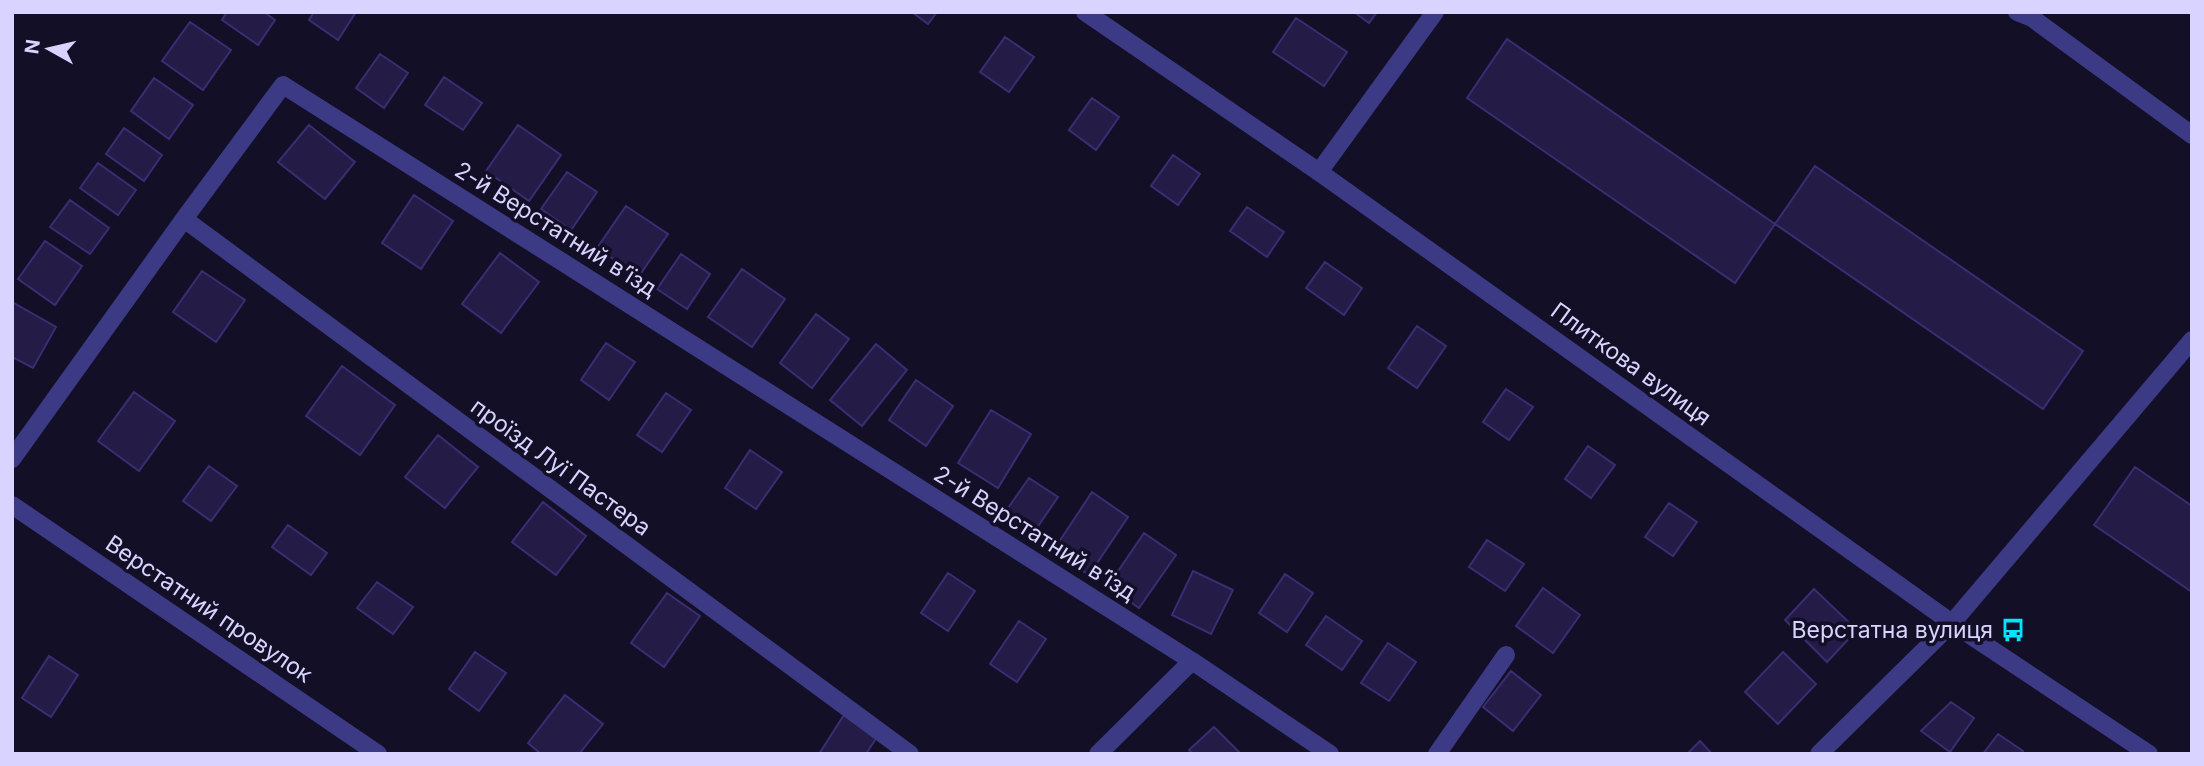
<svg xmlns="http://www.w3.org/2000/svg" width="2204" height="766" font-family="Inter,sans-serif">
<rect width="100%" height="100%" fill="#130f26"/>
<!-- building -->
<path fill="#241b47" stroke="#3b2d73" stroke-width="2" d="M227 12H264L275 20 258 45 222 20Z
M314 12H356L338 40 309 20Z
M912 12H937L928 24Z
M1354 12H1377L1369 23Z
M1296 18 1347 52 1324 86 1273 52Z
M190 22 231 50 203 90 162 61Z
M1005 37 1034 57 1009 92 980 72Z
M1507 39 1775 224 1735 283 1467 98Z
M380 54 408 73 384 108 356 88Z
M444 77 482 103 463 130 425 105Z
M154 78 193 105 169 139 131 111Z
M1092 98 1119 117 1096 150 1069 130Z
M309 125 355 162 325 199 278 162Z
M518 125 561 155 529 201 486 171Z
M124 128 162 155 144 181 106 154Z
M1173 155 1200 174 1178 205 1151 186Z
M98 163 136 190 118 215 80 188Z
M1815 166 2083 351 2043 409 1775 224Z
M567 172 597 192 571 230 541 209Z
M414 195 453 221 421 269 382 243Z
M70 200 109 228 90 254 50 227Z
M626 206 668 234 639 276 597 248Z
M1247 207 1284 232 1267 257 1230 231Z
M45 241 82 266 55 305 18 279Z
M500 253 539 282 501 333 462 304Z
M681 254 710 274 687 309 657 289Z
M1325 262 1362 288 1344 315 1306 288Z
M742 269 785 299 752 347 708 317Z
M202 271 245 300 216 342 173 312Z
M12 302 56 327 33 368 12 357Z
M816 314 849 339 812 388 780 363Z
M1417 326 1446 346 1417 388 1388 368Z
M606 343 635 362 609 400 581 380Z
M876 344 907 370 862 426 830 400Z
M342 366 395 405 360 455 306 416Z
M916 380 953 406 926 446 889 420Z
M1506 389 1533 407 1509 440 1483 422Z
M134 392 175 421 139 471 98 441Z
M666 393 691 410 662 452 637 435Z
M991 410 1031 434 998 488 958 463Z
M438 435 478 467 445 508 405 477Z
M1588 446 1615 465 1591 498 1565 479Z
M750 450 782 472 756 509 725 488Z
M209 466 237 486 211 521 183 501Z
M2135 467 2192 506V592L2094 525Z
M1029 478 1058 497 1030 538 1001 518Z
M1092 492 1128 517 1089 575 1053 551Z
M543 502 586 536 556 575 512 542Z
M1669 503 1697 522 1673 556 1645 537Z
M288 525 327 553 311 575 272 547Z
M1144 533 1176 555 1139 608 1108 586Z
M1487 540 1524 564 1505 591 1469 567Z
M1193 571 1233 590 1211 634 1172 615Z
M948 573 975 591 948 631 921 613Z
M1285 574 1313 593 1287 632 1259 613Z
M377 582 413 607 393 634 357 608Z
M1543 588 1580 615 1553 653 1516 626Z
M1814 589 1857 630 1827 662 1785 620Z
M667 593 700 616 664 667 631 643Z
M1326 616 1362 641 1342 670 1306 645Z
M1019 621 1046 639 1017 682 990 664Z
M1388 643 1416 662 1389 701 1361 683Z
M475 652 506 673 479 711 449 689Z
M1783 652 1816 684 1778 724 1745 692Z
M49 656 78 675 51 717 22 698Z
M1511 671 1541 695 1513 731 1483 707Z
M565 695 603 724 579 754H541L528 743Z
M1951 702 1974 718 1950 752 1921 731Z
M844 715 877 737 866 754H819Z
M1214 727 1241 754H1193L1189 750Z
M1998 734 2023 751 2021 754H1983Z
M1700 741 1712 754H1687Z"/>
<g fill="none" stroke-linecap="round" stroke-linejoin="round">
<!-- minor -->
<path stroke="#3d3a85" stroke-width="18" d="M2017 12 2032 18 2192 135
M1319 172 1435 12
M184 219 910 754
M12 459 184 219 283 85 1192 661 1098 754
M12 505 378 754
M1192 661 1330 754
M1437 754 1506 655
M1819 754 1952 623 2192 340"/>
<!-- tertiary -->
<path stroke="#3d3a85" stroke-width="18" d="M1085 12 1319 172 1952 623 2149 754"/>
</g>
<!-- icons -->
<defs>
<g id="bus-bare" transform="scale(1.89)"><path d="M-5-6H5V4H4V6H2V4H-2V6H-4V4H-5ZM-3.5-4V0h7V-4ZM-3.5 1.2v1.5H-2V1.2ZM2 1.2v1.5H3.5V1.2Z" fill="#00e5ff" stroke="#130f26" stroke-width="2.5" paint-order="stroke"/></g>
</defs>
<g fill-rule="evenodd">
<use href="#bus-bare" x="2013" y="630"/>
</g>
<g text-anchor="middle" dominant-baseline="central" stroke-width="7" stroke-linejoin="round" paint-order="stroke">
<!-- street labels -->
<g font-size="23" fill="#d9d4ff" stroke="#130f26">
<text transform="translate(556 229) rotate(32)">2-й Верстатний в’їзд</text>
<text transform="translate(1631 364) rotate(36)">Плиткова вулиця</text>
<text transform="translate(561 467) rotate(36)">проїзд Луї Пастера</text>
<text transform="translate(1035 533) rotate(32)">2-й Верстатний в’їзд</text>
<text transform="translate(209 609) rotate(34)">Верстатний провулок</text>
</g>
<!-- poi labels -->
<g font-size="23" fill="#d9d4ff" stroke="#130f26" text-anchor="end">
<text x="1993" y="630">Верстатна вулиця</text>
</g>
</g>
<!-- border -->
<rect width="2204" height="766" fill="none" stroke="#d9d4ff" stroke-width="28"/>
<!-- north arrow -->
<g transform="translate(49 49) rotate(278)" stroke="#130f26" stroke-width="5" paint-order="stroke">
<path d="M0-5L12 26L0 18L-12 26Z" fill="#d9d4ff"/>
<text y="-10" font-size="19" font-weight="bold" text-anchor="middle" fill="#d9d4ff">N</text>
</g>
</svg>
